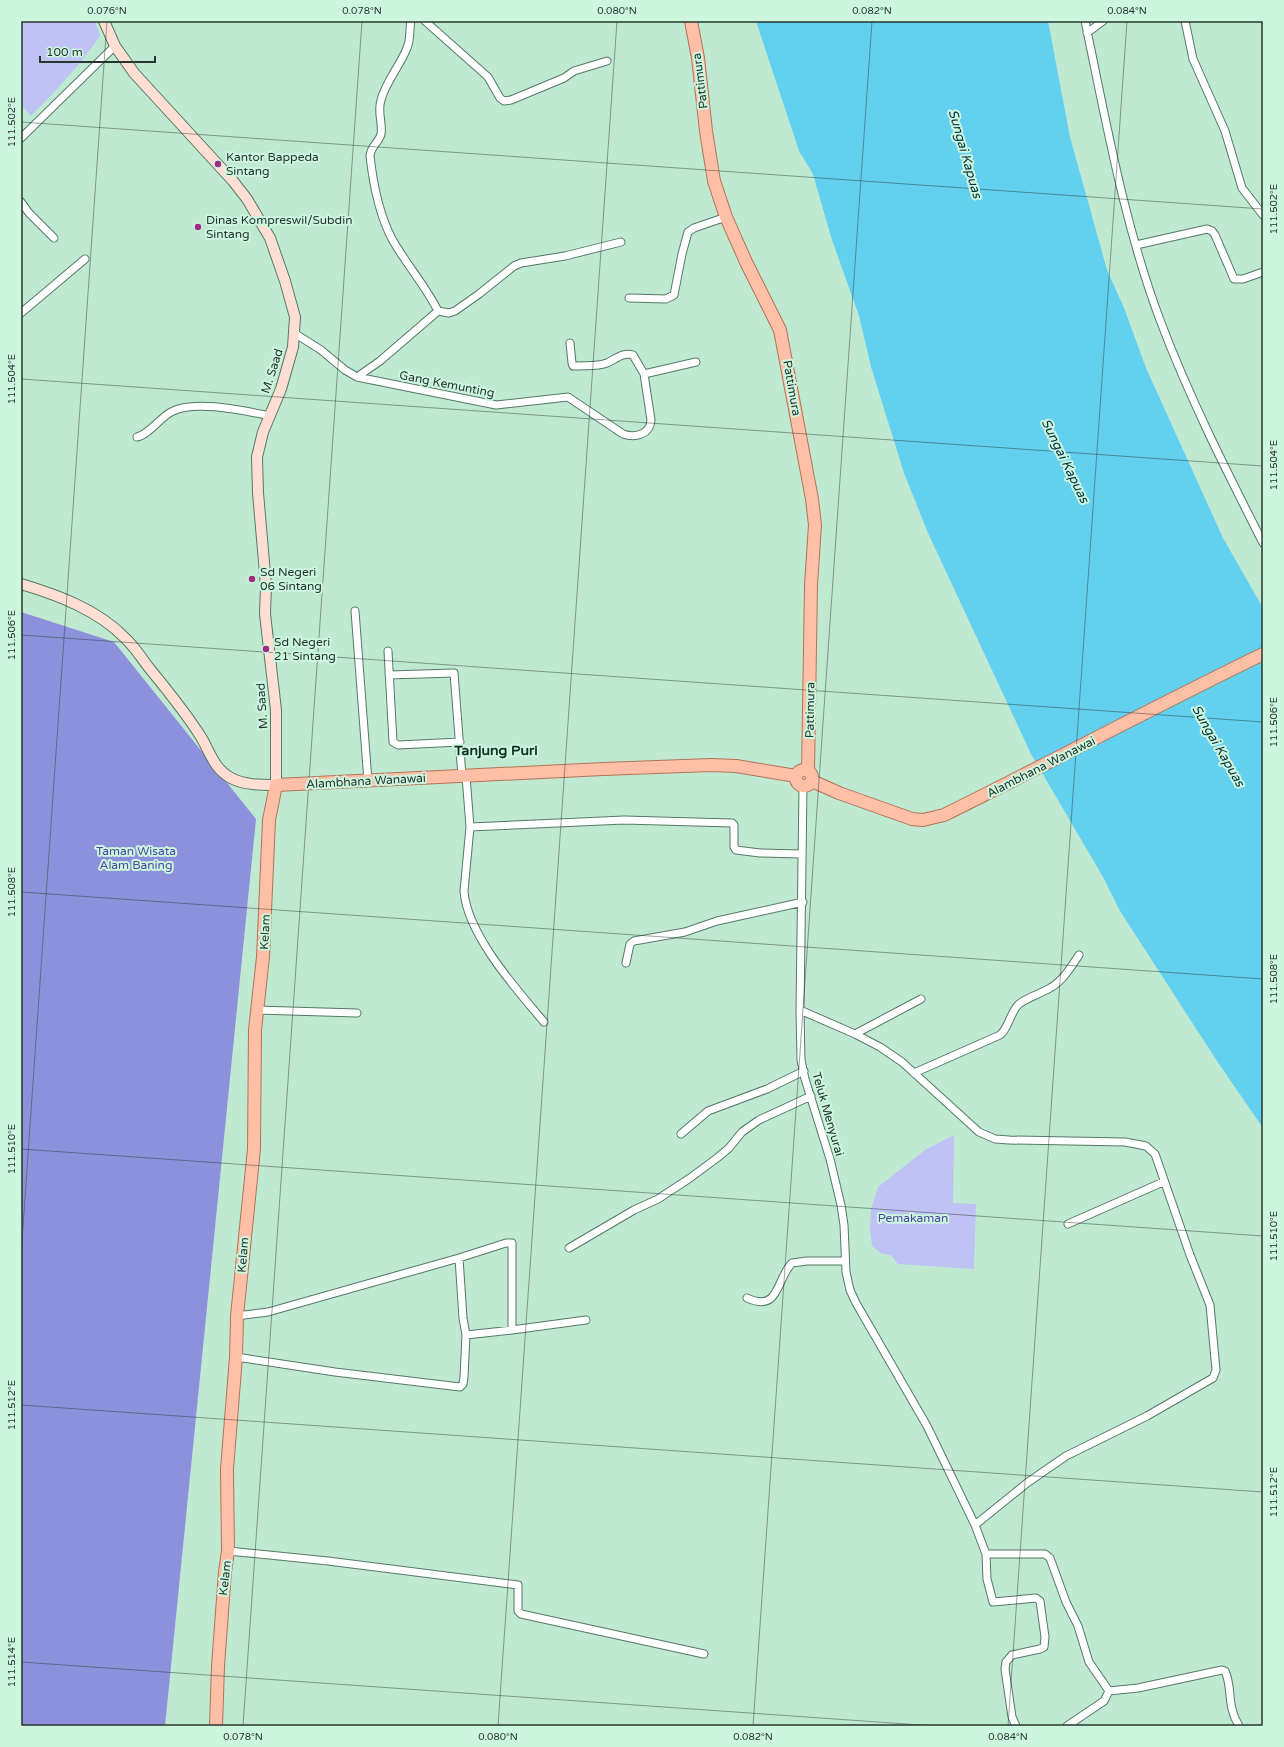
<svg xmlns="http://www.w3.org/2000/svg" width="1284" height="1747" font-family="'Varela Round',sans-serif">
<rect width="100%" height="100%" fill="#c0e9d2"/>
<!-- green -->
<path fill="#bec2f5" d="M21 21H95L100 36C80 65 56 91 31 116L21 104Z
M954 1135 953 1203 976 1204 974 1269 898 1264 891 1255 882 1254 872 1246 870 1229 871 1209 878 1187 925 1150Z"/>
<!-- forest -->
<path fill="#8d91db" d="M21 612 114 642 256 819 165 1726H21Z"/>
<!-- water -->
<path fill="#64d0f0" d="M756 21H1048L1070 137 1107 270 1124 308 1146 368 1223 538 1263 608V1128L1217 1061 1120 911 1103 877 1031 754 928 533 904 473 871 367 859 316 831 237 813 174 799 151Z"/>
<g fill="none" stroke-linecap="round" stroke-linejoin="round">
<!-- street casing -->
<g stroke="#557965" stroke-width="9">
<path id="street" d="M411 21C409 30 411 39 407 48 400 66 386 81 381 100 377 112 383 123 381 134 379 143 371 145 370 156 373 183 379 214 392 239 406 264 425 285 438 311
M425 21 488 77 500 98 504 101 511 100 564 78 574 71 607 61
M1085 21C1106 121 1124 224 1160 320 1189 397 1226 470 1263 543
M1185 21 1193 59 1225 131 1242 188 1263 215
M1087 33 1103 21
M21 138 115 46
M21 202 29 213 54 238
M1136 245 1207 229 1212 231 1215 235 1234 279H1243L1263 272
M629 298 666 299 674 295 682 254 688 232 694 228 726 217
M21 313 85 259
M294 333 321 350 345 370 357 377 496 405 568 397 623 434C635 438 650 435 651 420L644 374 633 355C622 352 616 359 607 363 597 367 585 365 575 366H573L572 363 570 343
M644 374 696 362
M357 377 380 361 438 311 449 313 455 311 479 294 514 266 521 263 565 256 621 242
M137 437C148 435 160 418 171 412 194 399 245 411 270 416
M355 611 368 781
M388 651 393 742 398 745 460 742
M389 675 454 673 462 776
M466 776 470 827 464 891C467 934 516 989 544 1022
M803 787 800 1010 801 1060 805 1079 830 1159 841 1205 844 1225 846 1272 850 1290 856 1303 927 1426 975 1525 986 1554H1045L1050 1558 1066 1602 1078 1626 1089 1662 1109 1691 1138 1688 1222 1670 1225 1671C1233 1688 1226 1705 1239 1726
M470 827 624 820 732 823 734 825V847L736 850 760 853 802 854
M626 963 630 944 634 941 685 932 717 921 803 902
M256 1010 357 1013
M800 1010 855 1034 880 1047 902 1062 979 1132 995 1139 1009 1140 1125 1142 1146 1146 1155 1154 1190 1255 1210 1305 1216 1370 1213 1378 1147 1416 1066 1456 1027 1483 975 1525
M855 1034 921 999
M914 1073 1000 1035C1009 1028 1010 1012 1019 1004 1028 997 1040 994 1050 988 1063 981 1071 967 1079 955
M681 1134 708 1111 767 1089 804 1071
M1068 1224 1163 1182
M569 1248 634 1210 658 1199 690 1178 717 1158 729 1148 742 1132 759 1120 811 1096
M459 1258 506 1243H512V1330L586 1320
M747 1298C780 1313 776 1279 792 1263L807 1261H845
M466 1335 512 1330
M236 1357 335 1372 460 1387 463 1384 464 1377 466 1335 463 1318 459 1258 268 1312 237 1316
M228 1551 328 1561 518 1585V1611L521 1614 704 1654
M986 1554 987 1579 993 1602 1036 1598 1040 1601 1045 1637 1044 1647 1040 1649 1012 1655 1006 1662 1005 1669 1012 1717 1016 1726
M1067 1726 1104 1701 1109 1691"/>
</g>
<!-- secondary casing -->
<g stroke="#557965" stroke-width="12">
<path id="secondary" d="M21 584C58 595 98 610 125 638 135 647 142 659 150 669 168 691 186 713 201 737 210 752 214 769 231 778 244 785 261 785 276 785V710L265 614 266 585 258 493 257 457 263 432 281 389 293 347 295 317 285 281 270 238 247 199 233 181 134 73 115 46 104 21"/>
</g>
<!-- primary casing -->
<g stroke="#b27357" stroke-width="14">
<path id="primary" d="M691 21 698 58 706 131 714 181 726 217 746 262 780 330 812 499 815 525 811 585 808 771
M796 778a8 8 0 1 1 16 0a8 8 0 1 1-16 0Z
M812 781 839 793 912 819 923 820 944 815C1051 762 1156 706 1263 654
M216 1726 218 1666 225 1572 228 1551 227 1469 236 1357 237 1316 254 1149 255 1030 263 957 269 820 276 785 603 769 711 765 736 766 796 776"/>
</g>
<!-- street -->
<use href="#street" stroke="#fff" stroke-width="7"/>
<!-- secondary -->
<use href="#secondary" stroke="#ffdfd3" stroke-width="10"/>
<!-- primary -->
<use href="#primary" stroke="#febfa7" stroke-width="12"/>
</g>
<!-- ticks -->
<path fill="none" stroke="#26362d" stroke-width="1" stroke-opacity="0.45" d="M21 122 1263 209M21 379 1263 466M21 635 1263 722M21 892 1263 979M21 1149 1263 1236M21 1255 107 21M21 1405 1263 1492M21 1662 935 1726M243 1726 362 21M498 1726 617 21M753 1726 872 21M1008 1726 1127 21M1263 1726V1724"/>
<!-- markers -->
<g fill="#a12a82" stroke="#cdf6df" stroke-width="1.5">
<circle cx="218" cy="164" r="4"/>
<circle cx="198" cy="227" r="4"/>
<circle cx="252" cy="579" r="4"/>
<circle cx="266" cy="649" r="4"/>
</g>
<g text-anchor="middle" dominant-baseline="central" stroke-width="4" stroke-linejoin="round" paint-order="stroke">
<!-- street labels -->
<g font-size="12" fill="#26362d" stroke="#cdf6df">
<text transform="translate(700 81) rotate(-97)">Pattimura</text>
<text transform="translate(272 371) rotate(-72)">M. Saad</text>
<text transform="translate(447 384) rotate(11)">Gang Kemunting</text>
<text transform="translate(792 388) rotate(80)">Pattimura</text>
<text transform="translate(262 706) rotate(-94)">M. Saad</text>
<text transform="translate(810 710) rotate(-89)">Pattimura</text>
<text transform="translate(1041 767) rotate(-27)">Alambhana Wanawai</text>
<text transform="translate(366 781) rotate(-3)">Alambhana Wanawai</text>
<text transform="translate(265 932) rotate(-87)">Kelam</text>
<text transform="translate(828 1114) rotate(74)">Teluk Menyurai</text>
<text transform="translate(243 1255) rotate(-85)">Kelam</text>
<text transform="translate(225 1578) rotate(-84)">Kelam</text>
</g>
<!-- poi labels -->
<g font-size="12" fill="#26362d" stroke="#cdf6df" text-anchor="start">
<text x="226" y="157">Kantor Bappeda<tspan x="226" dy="14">Sintang</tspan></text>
<text x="206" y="220">Dinas Kompreswil/Subdin<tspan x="206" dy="14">Sintang</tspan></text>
<text x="260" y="572">Sd Negeri<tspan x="260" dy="14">06 Sintang</tspan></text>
<text x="274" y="642">Sd Negeri<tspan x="274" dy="14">21 Sintang</tspan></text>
</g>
<!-- park labels -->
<g font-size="12" fill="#4b49a1" stroke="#cdf6df">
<text x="136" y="851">Taman Wisata<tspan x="136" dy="14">Alam Baning</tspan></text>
<text x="913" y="1218">Pemakaman</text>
</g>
<!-- water labels -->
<g font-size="13" font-style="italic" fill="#00323f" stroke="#cdf6df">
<text transform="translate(965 154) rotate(74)">Sungai Kapuas</text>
<text transform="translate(1065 461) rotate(64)">Sungai Kapuas</text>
<text transform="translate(1218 746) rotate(60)">Sungai Kapuas</text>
</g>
<!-- quarter labels -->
<g font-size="14" font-weight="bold" fill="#0e3322" stroke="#cdf6df">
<text x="496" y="750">Tanjung Puri</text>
</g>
</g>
<!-- border -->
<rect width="1284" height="1747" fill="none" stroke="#cdf6df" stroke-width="44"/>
<!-- scale -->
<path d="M40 56v6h115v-6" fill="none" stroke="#26362d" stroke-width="2"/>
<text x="46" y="56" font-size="12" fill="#26362d" stroke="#cdf6df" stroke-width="3" paint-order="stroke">100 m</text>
<rect x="22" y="22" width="1240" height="1703" fill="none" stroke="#26362d" stroke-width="1.5"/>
<g font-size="10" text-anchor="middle" fill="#26362d">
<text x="107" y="14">0.076°N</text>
<text x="362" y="14">0.078°N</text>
<text x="617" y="14">0.080°N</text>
<text x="872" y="14">0.082°N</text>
<text x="1127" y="14">0.084°N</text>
<text transform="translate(11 122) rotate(-90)" y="4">111.502°E</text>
<text transform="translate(1273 209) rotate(-90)" y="4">111.502°E</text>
<text transform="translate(11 379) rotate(-90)" y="4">111.504°E</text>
<text transform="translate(1273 465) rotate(-90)" y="4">111.504°E</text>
<text transform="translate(11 635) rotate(-90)" y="4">111.506°E</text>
<text transform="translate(1273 722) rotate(-90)" y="4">111.506°E</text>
<text transform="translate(11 892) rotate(-90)" y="4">111.508°E</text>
<text transform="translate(1273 979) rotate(-90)" y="4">111.508°E</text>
<text transform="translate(11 1149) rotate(-90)" y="4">111.510°E</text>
<text transform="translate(1273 1236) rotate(-90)" y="4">111.510°E</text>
<text transform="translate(11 1405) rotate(-90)" y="4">111.512°E</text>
<text transform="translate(1273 1492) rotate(-90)" y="4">111.512°E</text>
<text transform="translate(11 1662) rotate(-90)" y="4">111.514°E</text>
<text x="243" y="1740">0.078°N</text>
<text x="498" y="1740">0.080°N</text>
<text x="753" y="1740">0.082°N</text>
<text x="1008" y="1740">0.084°N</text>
</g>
</svg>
